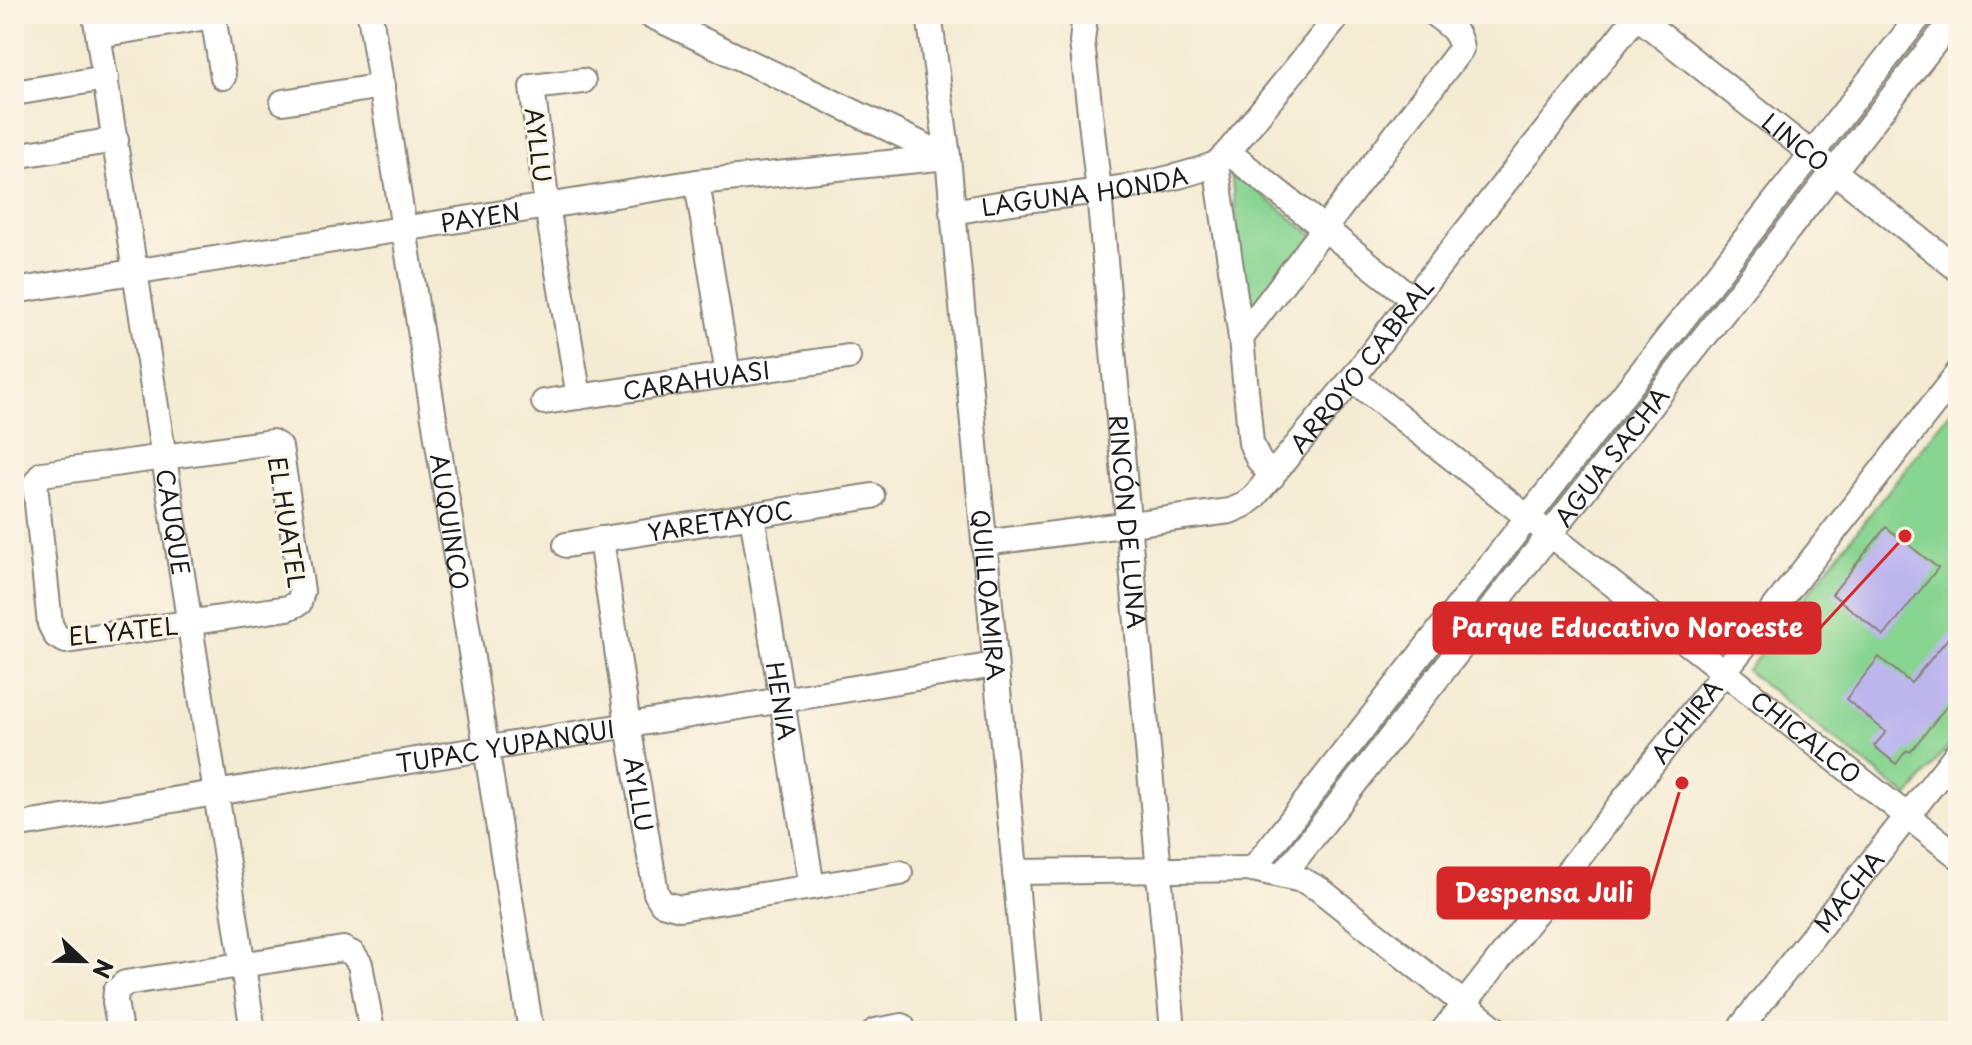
<svg xmlns="http://www.w3.org/2000/svg" width="1972" height="1045" font-family="'Playpen Sans',sans-serif">
<rect width="100%" height="100%" fill="#fcf5e5"/>
<filter id="ink" filterUnits="userSpaceOnUse"><feTurbulence type="fractalNoise" baseFrequency=".0125" numOctaves="2"/><feDisplacementMap in="SourceGraphic" scale="16" xChannelSelector="R" yChannelSelector="G"/><feConvolveMatrix kernelMatrix="1 2 1 2 8 2 1 2 1" color-interpolation-filters="sRGB"/></filter>
<filter id="wash" filterUnits="userSpaceOnUse"><feTurbulence type="fractalNoise" baseFrequency=".006" numOctaves="4" result="noise"/><feDisplacementMap in="SourceGraphic" scale="32" xChannelSelector="R" yChannelSelector="G"/><feGaussianBlur stdDeviation="1.8" result="paint"/><feColorMatrix in="noise" values="0 0 0 0 0 0 0 0 0 0 0 0 0 0 0 0 0 1.4 0 .05"/><feComposite in="paint" operator="in"/></filter>
<g filter="url(#wash)">
<rect width="100%" height="100%" fill="#f4ebd3"/>
<!-- green -->
<path fill="#88d491" stroke="#527856" stroke-width="2" d="M1231 170 1314 236 1246 321Z
M1958 402V734L1908 797 1747 671Z"/>
<g id="blocks">
<!-- building -->
<path fill="#bdb6ed" d="M1886 527 1938 568 1884 636 1832 594Z
M1958 626V692L1910 752 1907 750 1896 764 1874 746 1886 732 1846 699 1879 657 1911 683Z"/>
</g>
</g>
<g filter="url(#ink)">
<use href="#blocks" fill-opacity="0" stroke="#888478" stroke-width="2"/>
<g fill="none" stroke-linecap="round" stroke-linejoin="round">
<!-- minor casing -->
<g stroke="#888478" stroke-width="28">
<g id="minor">
<path id="s1" d="M95 14 253 1031"/>
<path id="s2" d="M370 14 531 1031"/>
<path d="M648 14 946 156"/>
<path id="s3" d="M929 14 948 157 1030 1031"/>
<path id="s4" d="M1085 14 1082 42 1099 192 1173 1031"/>
<path id="s5" d="M1634 14 1958 269"/>
<path d="M99 35 213 16 223 77"/>
<path d="M14 93 106 78"/>
<path d="M283 102 382 86"/>
<path d="M1228 152 1413 299"/>
<path d="M14 156 116 140"/>
<path d="M697 182 728 375"/>
<path id="s6" d="M952 212C977 208 1001 203 1026 200 1090 192 1156 187 1216 164"/>
<path id="s7" d="M14 291 697 182 948 157"/>
<path d="M1241 338 1216 164 1228 152 1340 14"/>
<path id="s8" d="M1352 379 1958 856"/>
<path d="M579 397 547 206 532 87 583 81"/>
<path id="s9" d="M544 402 848 357"/>
<path d="M272 442 280 447 302 591 299 603 288 608 66 641 56 636 50 624 35 484 42 474Z"/>
<path d="M1272 477 1258 459 1251 443 1241 338 1461 49C1460 31 1447 24 1434 14"/>
<path id="s10" d="M752 515 812 887"/>
<path id="s11" d="M601 539 628 725 656 893 662 903 680 908 900 873"/>
<path id="s12" d="M984 543 1230 511 1244 505 1253 498 1352 379 1413 299 1638 14"/>
<path id="s13" d="M566 545 872 496"/>
<path id="s14" d="M14 826 995 665"/>
<path d="M1253 869 1921 14"/>
<path d="M1015 872 1253 869 1302 880 1319 889 1498 1031"/>
<path id="s15" d="M1283 875 1957 14"/>
<path d="M120 1031 115 1002 116 991 125 983 343 949 353 954 360 964 372 1031"/>
<path d="M875 1031 902 1026"/>
<path id="s16" d="M1443 1031 1958 373"/>
<path id="s17" d="M1738 1031 1958 752"/>
</g>
</g>
<!-- minor -->
<use href="#minor" stroke="#fff" stroke-width="24"/>
</g>
</g>
<g text-anchor="middle" dominant-baseline="central" stroke-width="6" stroke-linejoin="round" paint-order="stroke">
<!-- street labels -->
<g font-size="24" fill="#1c1c1c" stroke="#fcf5e5">
<text stroke="none"><textPath href="#s5" startOffset="206">LINCO</textPath></text>
<text transform="translate(539 145) rotate(83)">AYLLU</text>
<text stroke="none"><textPath href="#s6" startOffset="134">LAGUNA HONDA</textPath></text>
<text stroke="none"><textPath href="#s7" startOffset="472">PAYEN</textPath></text>
<text stroke="none"><textPath href="#s12" startOffset="446">ARROYO CABRAL</textPath></text>
<text stroke="none"><textPath href="#s9" startOffset="154">CARAHUASI</textPath></text>
<text stroke="none"><textPath href="#s15" startOffset="532">AGUA SACHA</textPath></text>
<text stroke="none"><textPath href="#s13" startOffset="156">YARETAYOC</textPath></text>
<text transform="translate(288 522) rotate(81)">EL HUATEL</text>
<text stroke="none"><textPath href="#s2" startOffset="514">AUQUINCO</textPath></text>
<text stroke="none"><textPath href="#s4" startOffset="510">RINCÓN DE LUNA</textPath></text>
<text stroke="none"><textPath href="#s1" startOffset="514">CAUQUE</textPath></text>
<text stroke="none"><textPath href="#s3" startOffset="584">QUILLOAMIRA</textPath></text>
<text transform="translate(123 630) rotate(-6)">EL YATEL</text>
<text stroke="none"><textPath href="#s10" startOffset="188">HENIA</textPath></text>
<text stroke="none"><textPath href="#s16" startOffset="394">ACHIRA</textPath></text>
<text stroke="none"><textPath href="#s8" startOffset="578">CHICALCO</textPath></text>
<text stroke="none"><textPath href="#s14" startOffset="498">TUPAC YUPANQUI</textPath></text>
<text stroke="none"><textPath href="#s11" startOffset="258">AYLLU</textPath></text>
<text stroke="none"><textPath href="#s17" startOffset="178">MACHA</textPath></text>
</g>
</g>
<!-- callouts -->
<path fill="none" stroke="#d62828" stroke-width="3" d="M1905 536L1820 628M1682 783L1649 893"/>
<g fill="#d62828" stroke="#fcf5e5" stroke-width="3">
<circle cx="1905" cy="536" r="8"/>
<circle cx="1682" cy="783" r="8"/>
</g>
<g fill="#d62828" stroke="#d62828" stroke-width="3">
<rect x="1434" y="603" width="386" height="50" rx="8"/>
<rect x="1438" y="868" width="211" height="50" rx="8"/>
</g>
<g font-size="26" text-anchor="middle" font-weight="bold" fill="#fff">
<text x="1627" y="637">Parque Educativo Noroeste</text>
<text x="1544" y="902">Despensa Juli</text>
</g>
<!-- margin -->
<rect width="1972" height="1045" fill="none" stroke="#fcf5e5" stroke-width="48"/>
<!-- north arrow -->
<g transform="translate(84 961) rotate(112)" stroke="#fcf5e5" stroke-width="6" paint-order="stroke">
<path d="M0-6L14 30L0 20L-14 30Z" fill="#1c1c1c"/>
<text y="-12" font-size="22" font-weight="bold" text-anchor="middle" fill="#1c1c1c">N</text>
</g>
</svg>
